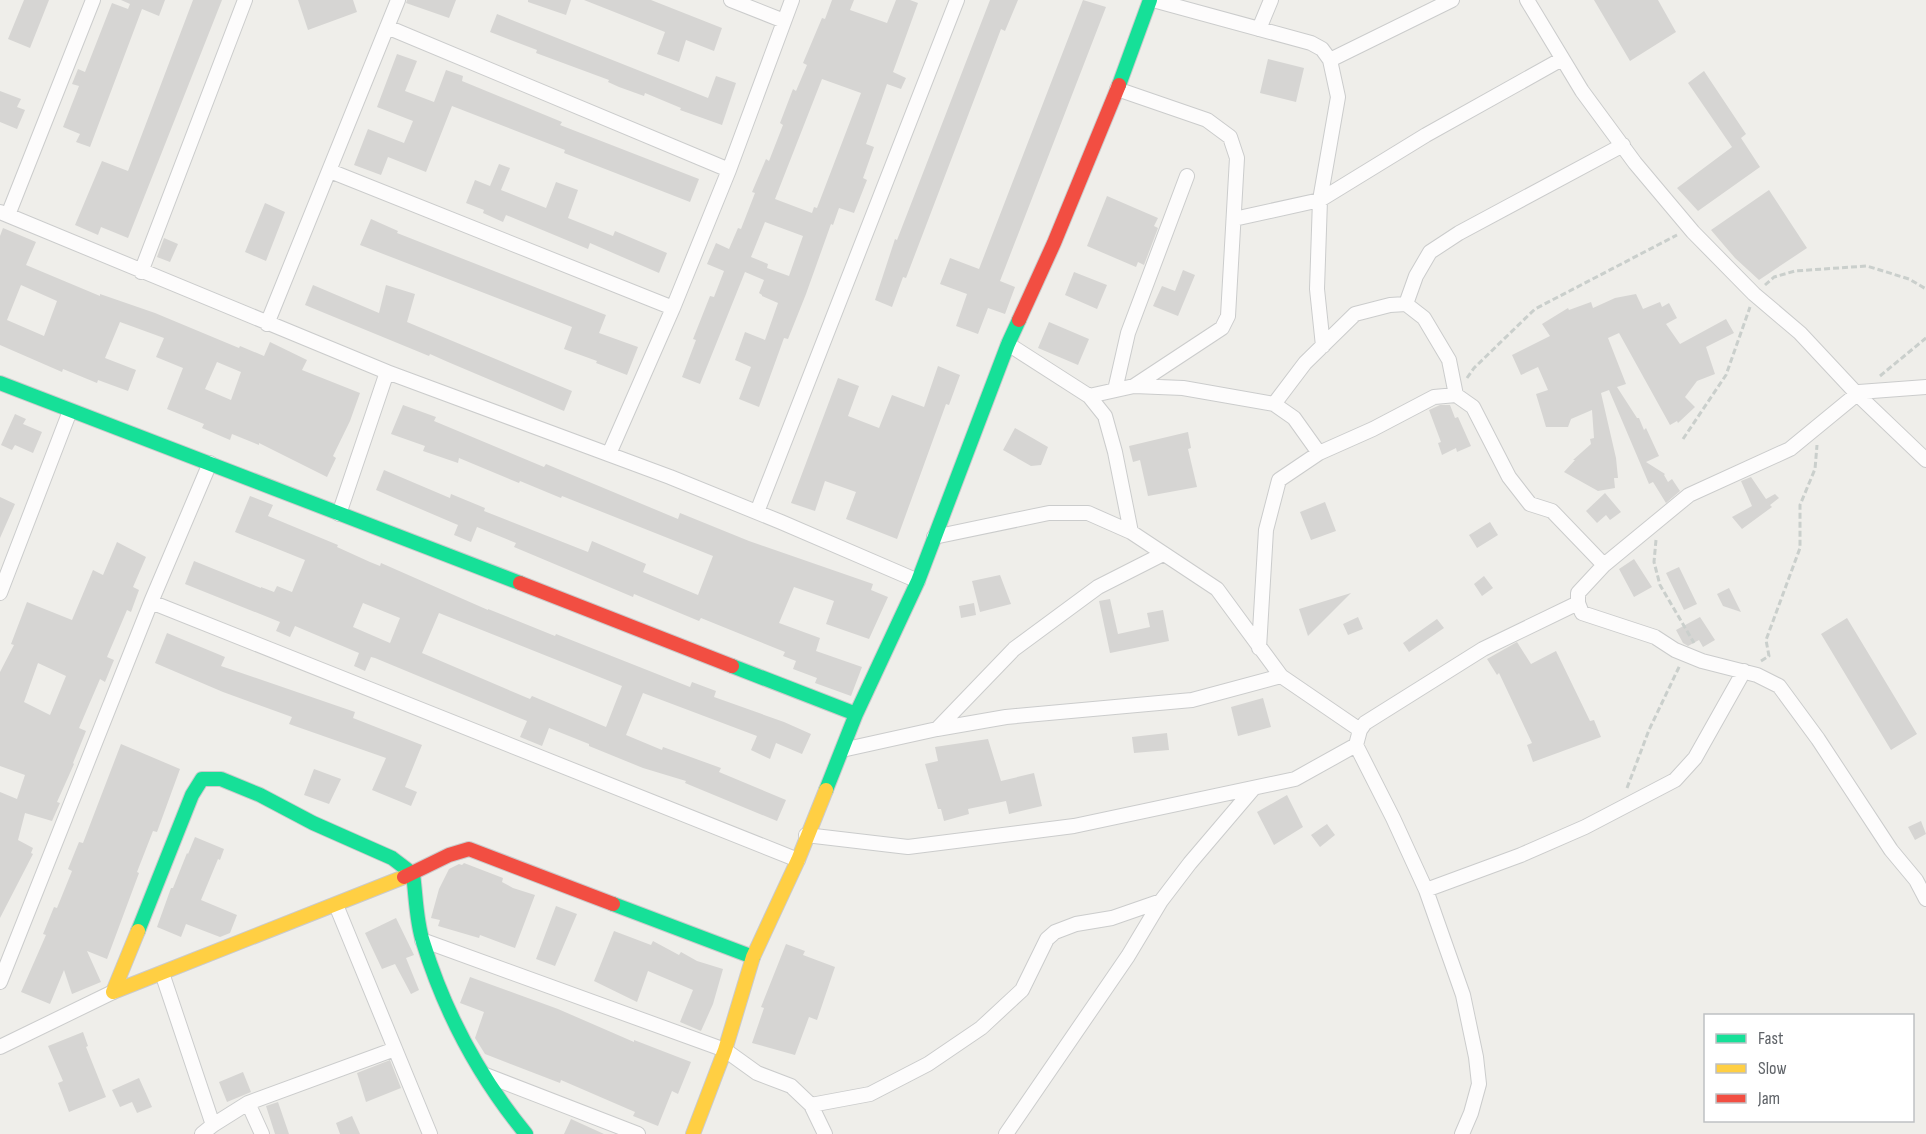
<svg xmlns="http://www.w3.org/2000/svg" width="1926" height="1134" font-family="'Sofia Sans Condensed',sans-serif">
<rect width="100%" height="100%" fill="#efeeea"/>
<!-- building -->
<path fill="#d6d5d3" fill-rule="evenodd" d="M24 0H49L30 48 8 39Z
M121 0H165L159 16 142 9 90 147 76 142 80 134 63 127 79 86 72 84 78 69 85 72 112 3 128 9 130 4Z
M193 0H222L128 238 101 227 98 235 75 225 102 161 128 171Z
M298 0H353L357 12 308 30Z
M407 0H456L449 18 406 3Z
M528 0H571L566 15 528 2Z
M584 0H651L722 28 714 51 686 40 679 62 657 54 665 32Z
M832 0H854L850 10 887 23 896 0H910L918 3 893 72 906 78 901 89 887 84 866 144 874 147 863 178 867 180 854 213 839 208 833 225 831 224 806 294 788 339 784 338 759 407 739 399 751 367 735 360 745 332 765 340 778 303 762 296V295L759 293 764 280 745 272 700 384 682 377 696 340 693 339 710 296 714 297 724 271 707 264 716 243 729 249 738 228 741 229 755 193 752 192 766 159 769 161 783 125 780 123 793 89 796 91 807 65 803 63 822 18 825 19ZM822 79 861 93 817 208 814 207 812 213 775 199ZM765 222 803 236 789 276 767 268 768 264 751 257Z
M990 0H1018L1005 31 1001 29 906 278 903 277 892 307 875 300 895 239 897 240Z
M1083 0 1106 7 1000 281 1015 287 1005 314 988 308 978 334 956 326 967 294 940 284 950 258 979 269Z
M1594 0H1658L1676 32 1630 61Z
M497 14 708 98 716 76 736 83 722 125 680 110 681 108 645 93 644 96 619 87 608 82 609 80 536 53 537 50 490 32Z
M397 54 417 61 405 91 434 102 446 70 463 76 462 81 562 122 560 125 699 179 690 202 564 153 565 150 452 106 426 172 388 157 381 175 354 165 368 129 404 143 413 121 377 107Z
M1268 59 1304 68 1296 102 1260 93Z
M1704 71 1746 134 1741 138 1760 167 1698 211 1677 188 1732 147 1688 83Z
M0 91 21 99 17 107 25 110 17 129 0 122Z
M499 164 510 168 501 190 546 208 556 182 578 190 568 218 613 236 615 231 667 253 659 273 590 243 588 249 506 215 503 222 483 213 484 210 466 203 475 180 490 186Z
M1769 190 1807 248 1759 280 1735 258 1711 230Z
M1107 196 1158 218 1154 226 1158 228 1144 265 1138 262 1136 267 1087 246Z
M265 203 285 212 266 261 245 252Z
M371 219 398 231 397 233 606 315 599 333 638 347 627 375 596 363 597 361 564 349 572 327 360 245Z
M3 228 36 242 26 265 100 296V294L155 313 239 348 240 346 264 356 270 342 307 360 302 370 360 393 350 421 333 456 336 458 327 477 259 443V445L232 434 230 440 202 428 204 424 167 409 183 368 156 357 164 338 120 322 105 358 136 370 128 391 98 380 97 383 63 369 62 372 0 345V236ZM21 285 57 301 44 336 7 320ZM217 362 241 372 231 400 205 389Z
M164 238 178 244 170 262 157 257Z
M1183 270 1195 275 1178 316 1153 306 1162 286 1175 291Z
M1074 272 1107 285 1097 309 1065 295Z
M313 285 379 313 386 285 415 294 407 322 572 391 564 411 448 362 430 354 429 356 305 305Z
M1636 294 1643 309 1660 302 1662 307 1669 303 1677 318 1666 324 1680 344 1726 319 1734 333 1706 347 1715 374 1697 381 1685 397 1695 407 1678 423 1677 421 1670 425 1619 333 1608 338 1626 384 1617 387 1637 418H1639L1644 430 1646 428 1659 456 1646 462 1665 474 1664 475 1668 482 1672 479 1680 491 1666 503 1653 482 1649 484 1609 390 1601 393 1616 458 1618 478H1614L1615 488 1598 491 1564 472 1575 460H1573L1591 444 1590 439 1594 438 1592 410 1571 419 1568 427H1546L1536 394 1548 390 1538 367 1521 375 1512 355 1550 336 1542 324 1568 308 1569 310 1591 302 1593 308 1615 298Z
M1049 322 1089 339 1078 365 1038 348Z
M938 366 960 375 949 405 946 404 897 539 846 519 856 492 825 481 815 511 791 503 838 378 859 386 848 416 879 428 892 395 924 407Z
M403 405 436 417 434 421 544 467 546 464 678 519 680 513 749 541 873 584 871 590 888 597 869 639 826 624 834 601 794 587 779 623 820 638 816 651 862 667 851 696 815 683 817 678 793 669 796 661 783 656 785 652 701 618 699 621 634 594 633 597 514 547 516 543 477 527 471 542 454 535 458 525 376 490 384 470 450 498 451 494 485 508 484 511 588 552 592 541 646 564 643 572 698 595 713 556 562 496 561 498 520 481 519 483 459 458 458 463 423 451 425 446 391 434Z
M1440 405H1450L1455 418 1458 417 1471 446 1457 452 1456 448 1442 455 1438 443 1441 442 1429 410Z
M15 414 26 419 23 424 42 432 33 453 15 445 12 450 1 445Z
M1015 428 1048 447 1041 465 1031 466 1003 450Z
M1188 432 1191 448 1188 449 1197 487 1148 496 1140 460 1133 462 1129 446Z
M1751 477 1766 499 1775 494 1779 498 1770 505 1772 507 1742 529 1732 517 1752 506 1741 481Z
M1605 493 1621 512 1610 520 1606 515 1597 523 1586 511Z
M250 496 273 505 268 516 338 545 337 547 370 562 380 566 381 563 488 610V609L555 636 556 634 690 687 692 682 716 691 714 697 784 722 811 734 802 754 776 743 770 759 751 750 757 736 643 693 626 735 662 750 663 747 721 768 719 772 786 800 777 821 685 783 686 781 643 768 589 746V744L549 728 542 746 520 737 527 721 375 658 371 657 365 671 354 666 359 653 295 626 290 637 276 631 280 622 185 584 194 561 261 588V587L274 592 277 586 292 592 305 560 235 532ZM363 603 400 618 390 643 353 627ZM439 613 622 686 606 727 532 696 530 699 422 653Z
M0 497 15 504 0 538Z
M1325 502 1336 531 1311 540 1300 512Z
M1490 522 1498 535 1477 548 1469 535Z
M117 542 146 557 133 587 139 590 131 612 127 610 107 657 114 660 105 682 100 679 79 728 86 731 73 763 74 764 57 802 60 803 52 821 25 813 18 840 33 848 31 853 33 854 0 918V792L17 799 25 775 0 766V672L14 645 11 644 27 602 72 620 93 570 103 575ZM38 663 66 676 50 715 24 702Z
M1634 559 1652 587 1634 597 1619 569Z
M1679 567 1697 604 1684 610 1666 573Z
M1000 575 1011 604 980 612 972 581Z
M1484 576 1493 588 1482 596 1474 584Z
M1729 588 1741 612 1723 606 1717 594Z
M1351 593 1308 636 1299 609Z
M1110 599 1118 634 1150 627 1147 613 1163 610 1169 641 1110 653 1099 601Z
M974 603 976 615 961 618 959 606Z
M1358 617 1363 629 1348 635 1343 624Z
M1700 617 1715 640 1703 647 1699 640 1688 646 1683 643 1676 630Z
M1847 618 1917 734 1891 750 1821 634Z
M1437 619 1444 628 1409 652 1403 643Z
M167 633 225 657 221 666 355 712 353 718 422 745 405 787 417 792 411 806 372 790 386 758 289 724 292 717 223 692 155 663Z
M1517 642 1531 664 1556 651 1590 721 1594 720 1601 737 1533 762 1527 745 1532 743 1499 673 1497 675 1487 659Z
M1263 698 1271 727 1238 736 1231 707Z
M1167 733 1169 750 1134 753 1132 737Z
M988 739 1001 781 1034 773 1042 806 1009 814 1006 801 968 809 969 814 944 821 941 809H938L925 764 938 761 935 747Z
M121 744 180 769 157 832 153 831 137 872 139 873 107 959 87 951 101 982 72 994 64 970 50 1004 21 992 46 935 43 934 54 907 57 908 72 871 68 869 79 842 83 843Z
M314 769 341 779 329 804 304 795Z
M1287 795 1303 827 1274 845 1257 812Z
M1921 821 1926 834 1915 840 1908 827Z
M1327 824 1335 835 1320 847 1311 835Z
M195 837 224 849 220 860 218 859 201 900 237 915 230 933 220 937 186 924 181 937 157 927 171 888H173L187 853 188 854Z
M464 863 503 878 502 882 513 888 535 895 515 948 480 935 479 938 438 926 440 920 431 918 439 889 449 869 459 864 462 865Z
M556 906 577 914 555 966 536 959Z
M396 918 414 955 406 958 419 990 411 994 395 964 382 969 365 933Z
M614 931 651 945 653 941 679 955 681 952 697 961 723 969 713 1004 701 1031 680 1022 693 990 648 971 637 1002 594 981Z
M786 944 805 951 803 955 835 967 817 1020 809 1017 795 1055 752 1043 764 1008 761 1007Z
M470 977 558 1009 634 1042V1040L691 1062 678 1094 672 1091 658 1126 633 1116 635 1112 561 1080 560 1083 485 1054 475 1038 484 1012 460 1003Z
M83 1032 88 1046 86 1047 106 1097 69 1112 58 1083 63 1081 48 1046Z
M390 1060 401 1088 366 1102 357 1073Z
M243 1072 251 1092 227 1102 219 1082Z
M139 1078 152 1107 137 1113 132 1102 120 1107 112 1090Z
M278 1102 289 1134H275L266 1106Z
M352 1116 360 1134H340L336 1123Z
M571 1119 604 1134H564Z"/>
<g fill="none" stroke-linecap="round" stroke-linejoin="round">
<!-- street casing -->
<g stroke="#cbcccc" stroke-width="16">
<path id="street" d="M731 0 784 21
M1153 0 1311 43 1322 49 1330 60 1338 97 1320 200 1317 289 1323 346
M1527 0 1582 91 1635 163 1693 232 1754 294 1800 333 1857 394 1926 460
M387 27 729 170
M1259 29 1271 0
M1330 60 1452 0
M1117 89 1207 120 1230 137 1237 158 1228 316 1222 328 1134 386
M330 171 673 308
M0 212 387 372
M8 215 93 0
M1234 219 1320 200 1426 135 1562 59
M141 272 245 0
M1406 304 1416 276 1430 252 1459 233 1623 145
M267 324 398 0
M1008 344 1089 396 1105 416 1115 452 1131 532
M1115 390 1128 333 1187 176
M1859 392 1926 387
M1857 394 1790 449 1689 495 1604 565 1578 593V603L1582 613 1655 637 1675 650 1702 661 1757 675 1779 686 1818 739 1891 850 1916 880 1926 899
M1089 396 1134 386 1183 388 1274 404 1294 418 1319 453
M1274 404 1305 363 1355 314 1390 305 1406 304 1424 318 1449 360 1456 395
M609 454 673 308 729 170 792 0
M757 512 957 0
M339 514 387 372 670 477 781 522 918 581
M934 537 1049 513H1088L1131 532 1217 589 1281 676 1360 730
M0 593 70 411
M151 602 798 860
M1259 648 1266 530 1279 480 1319 453 1373 429 1434 397 1456 395 1473 407 1509 477 1530 504 1552 511 1604 565
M937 729 1014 649 1098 587 1163 554
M842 750 937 729 1006 717 1192 700 1281 676
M806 835 908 847 1074 826 1295 779 1356 745
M1426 890 1521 855 1585 827 1675 780 1695 758 1744 671
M336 905 430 1134
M422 940 725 1050 757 1073 791 1086 811 1105 825 1134
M162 973 213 1125
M0 982 151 602 210 463
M0 1047 113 992
M483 1074 638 1134
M248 1103 262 1134
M811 1105 870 1094 928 1064 981 1028 1022 990 1047 939 1055 932 1076 924 1112 918 1161 901
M202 1134 213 1125 248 1103 395 1049
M1006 1134 1128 956 1161 901 1190 863 1253 789
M1462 1134 1471 1113 1479 1084 1476 1057 1463 995 1426 890 1393 818 1356 745 1360 730 1365 723 1483 649 1578 603"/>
</g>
<!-- fast casing -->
<g stroke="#cacacb" stroke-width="16">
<path id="fast" d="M1119 85 1150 0
M0 383 520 583
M732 666 856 714
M826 790 856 714 918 581 1008 344 1019 320
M613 904 753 957
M138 931 192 795 202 779H221L260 795 313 823 392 858 413 874C416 896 416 921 423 942 445 1013 479 1077 526 1134"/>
</g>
<!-- slow casing -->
<g stroke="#cacacb" stroke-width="16">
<path id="slow" d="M138 931 113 992 404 877
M693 1134 725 1050 753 957 798 860 826 790"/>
</g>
<!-- jam casing -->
<g stroke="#cacacb" stroke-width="16">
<path id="jam" d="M1019 320 1054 243 1119 85
M520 583 732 666
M404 877 449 855 469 849 613 904"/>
</g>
<!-- path -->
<path stroke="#cacfcc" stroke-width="3" stroke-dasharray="6 3" stroke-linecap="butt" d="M1765 285 1774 277 1795 271 1867 266 1909 279 1926 289
M1880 376 1926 338
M1467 378 1474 368 1535 309 1677 235
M1683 439 1726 375 1750 307
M1656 540 1654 562 1660 585 1694 643
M1761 661 1769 656 1766 640 1800 548V505L1815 469 1817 445
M1627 788 1649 730 1680 665"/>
<!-- street -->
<use href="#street" stroke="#fdfcfc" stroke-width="14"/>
<!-- fast -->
<use href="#fast" stroke="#16e098" stroke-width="14"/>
<!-- slow -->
<use href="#slow" stroke="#ffcf43" stroke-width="14"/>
<!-- jam -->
<use href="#jam" stroke="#f24e42" stroke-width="14"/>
</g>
<!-- legend -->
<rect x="1704" y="1014" width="210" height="108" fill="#ffffff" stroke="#bfc1c3" stroke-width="1.5"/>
<rect x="1716" y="1034" width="30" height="9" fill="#16e098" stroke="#bfc1c3" stroke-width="1.5"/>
<text x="1758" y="1044" font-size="18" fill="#5f6368">Fast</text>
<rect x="1716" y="1064" width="30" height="9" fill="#ffcf43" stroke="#bfc1c3" stroke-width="1.5"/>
<text x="1758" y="1074" font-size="18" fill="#5f6368">Slow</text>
<rect x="1716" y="1094" width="30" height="9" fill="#f24e42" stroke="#bfc1c3" stroke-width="1.5"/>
<text x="1758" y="1104" font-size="18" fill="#5f6368">Jam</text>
</svg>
